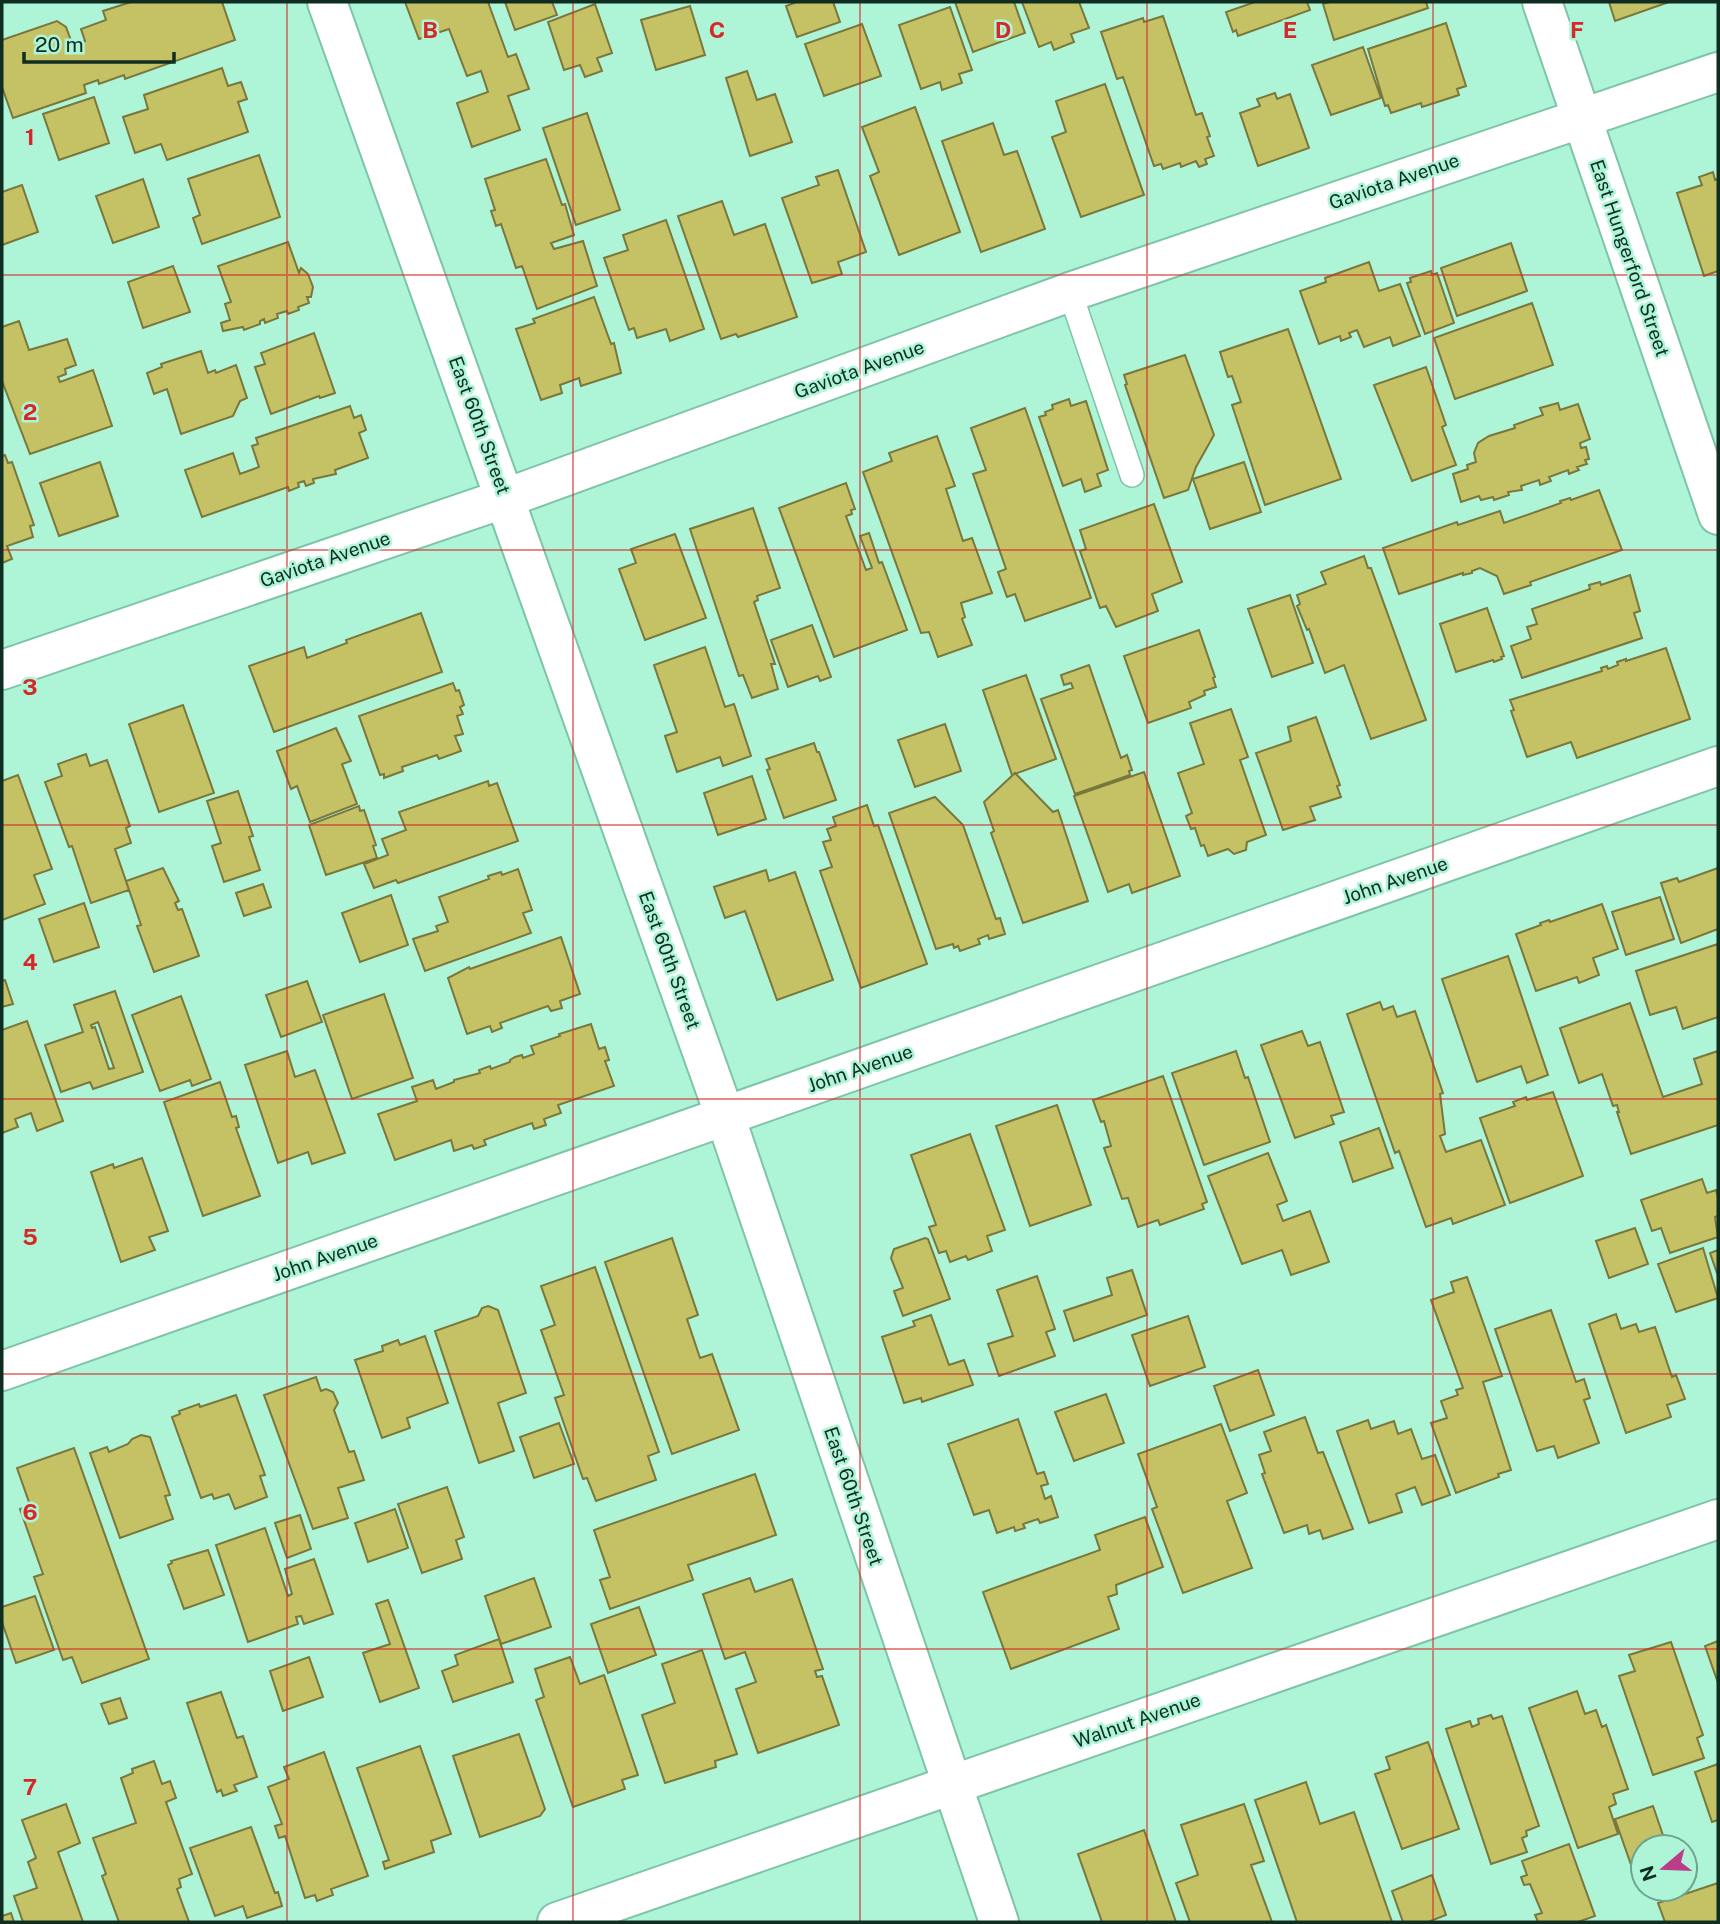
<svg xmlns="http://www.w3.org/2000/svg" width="1720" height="1924" font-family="'Public Sans',sans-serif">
<rect width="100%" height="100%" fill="#aef5d8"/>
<!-- building -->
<path fill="#c5c265" stroke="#79773b" stroke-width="2" fill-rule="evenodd" d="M131 2H222L235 40 125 79 124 75 99 84 98 80 84 85 86 93 13 118 2 87V40L57 21 66 27 73 46 85 41 81 29 106 20 103 11Z
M405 2H488L508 57 516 54 529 89 508 96 520 130 472 147 457 103 488 92 481 71 467 76 449 29 419 39Z
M505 2H552L557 15 515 30Z
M797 2H833L840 22 797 37 786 6Z
M955 2H1014L1025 33 973 52Z
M1022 2H1079L1089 28 1071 34 1074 42 1054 50 1051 42 1039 47Z
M1255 2H1307L1310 10 1238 36 1236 30 1233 32 1226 12Z
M1330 2H1426L1428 8 1334 40 1323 4Z
M1609 2H1669L1615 21Z
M595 4 612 53 597 58 602 71 585 77 580 65 564 70 548 22Z
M690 6 705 55 656 70 641 20Z
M950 7 972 70 959 74 962 83 942 90 940 82 921 89 899 25Z
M1163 16 1196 115 1202 113 1210 136 1207 137 1214 156 1205 159 1207 164 1199 167 1196 161 1181 167 1180 163 1163 169 1161 164 1154 166 1123 77 1117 79 1101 32 1143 18 1144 22Z
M1446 23 1466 86 1457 89 1459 95 1422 107 1421 103 1391 113 1388 105 1385 106 1368 49Z
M862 24 881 76 824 96 805 44Z
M1363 47 1381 98 1331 115 1312 65Z
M222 68 228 86 241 82 247 99 238 102 248 132 167 160 161 144 135 153 123 117 148 109 144 95Z
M747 71 757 100 775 94 792 142 750 156 726 78Z
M1105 84 1144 195 1081 217 1052 137 1066 132 1056 101Z
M1275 93 1277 99 1290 94 1309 148 1258 166 1240 113 1260 106 1257 99Z
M94 97 109 143 59 160 43 114Z
M915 107 960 232 899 255 870 176 879 172 862 127Z
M587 113 620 210 576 225 543 128Z
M993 123 1004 155 1017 151 1045 229 981 252 942 141Z
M259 155 280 217 202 244 193 218 200 215 188 179Z
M546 159 562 205 565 204 574 235 551 243 554 249 583 241 597 286 537 309 522 266 516 268 501 224 496 226 491 211 495 210 485 179Z
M838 170 866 252 838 262 842 274 812 283 782 198 819 185 816 177Z
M1713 172 1715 180 1718 179V271L1704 276 1677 193 1702 185 1699 177Z
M143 179 159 227 113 243 96 196Z
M22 185 38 232 2 245V192Z
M722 201 734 235 765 224 797 317 738 337 736 334 721 339 678 216Z
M666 220 704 329 670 341 666 329 637 338 634 328 629 330 604 258 628 250 623 235Z
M288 242 299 273 301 268 308 274 313 287 311 297H307L309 303 298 307 299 310 288 314 287 311 277 314 278 318 265 323 264 319 260 321V324L244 330 243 327 223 331 221 323 230 320 225 304 231 302 218 266Z
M1511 243 1527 291 1457 316 1441 268Z
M1369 262 1379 291 1400 284 1420 336 1393 346 1390 337 1364 347 1357 330 1349 333 1351 337 1341 341 1340 336 1319 344 1300 291 1326 282 1325 278Z
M173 266 190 312 143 328 128 282Z
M1431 271 1432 275 1437 273 1454 323 1425 334 1407 283 1411 282 1410 278Z
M594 297 611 344 614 343 621 373 581 386 579 378 560 385 562 393 541 400 516 329 535 323 533 319Z
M1532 303 1553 365 1455 399 1434 338Z
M19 321 29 350 67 339 76 365 65 369 66 374 58 377 60 382 93 370 112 426 30 454 2 381V327Z
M1288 329 1341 479 1265 505 1232 405 1241 402 1232 376 1228 377 1220 352Z
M314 333 335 393 320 398 319 396 271 414 255 367 265 364 261 353Z
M201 351 208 373 215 370 216 373 236 365 247 398 240 401 233 416 181 434 167 389 154 394 147 373 162 367 161 364Z
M1185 355 1214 435 1196 467 1188 490 1164 498 1125 385 1127 384 1124 375Z
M1426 367 1446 425 1442 427 1456 465 1412 481 1374 385Z
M1069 399 1071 406 1086 401 1108 470 1097 474 1101 486 1085 492 1081 479 1063 486 1039 417 1046 415 1045 412 1053 409 1052 405Z
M1558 403 1560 410 1578 404 1590 439 1580 443 1581 448 1586 447 1589 459 1585 460 1587 464 1577 467 1579 470 1569 474 1568 470 1549 477 1551 481 1540 485 1539 480 1521 486 1522 490 1508 492 1509 495 1494 500 1493 497 1481 500 1479 496 1461 502 1453 474 1468 469 1467 465 1476 462 1474 453 1478 443 1489 436 1515 428 1514 425 1543 415 1540 408Z
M350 406 354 418 361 415 366 430 359 433 368 458 335 470 336 474 313 479 314 483 306 486 304 481 298 483 299 487 289 491 288 487 202 517 185 470 233 453 240 474 259 467 252 446 258 444 256 438Z
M1025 408 1091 598 1025 621 1015 594 1007 597 998 572 1006 569 973 474 986 470 971 428Z
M937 436 955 486 946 489 963 541 972 538 992 593 961 603 965 617 962 619 972 645 938 657 929 632 921 633 863 472 892 461 889 453Z
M5 455 8 463 12 462 34 525 30 526 33 537 7 546 12 559 2 563V456Z
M100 462 118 516 59 536 40 483Z
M1244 462 1261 512 1210 529 1193 479Z
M846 483 855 509 851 510 852 514 846 516 866 570 872 568 860 536 869 533 879 563 882 562 907 630 834 657 779 508Z
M1599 490 1622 550 1530 582 1531 585 1504 594 1497 576 1480 568 1472 571V573L1463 575V573L1399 594 1383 548 1457 522 1458 525 1500 511 1504 523 1561 503 1560 501 1570 498 1571 500Z
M1154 504 1182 582 1152 594 1158 611 1116 627 1106 606 1100 608 1080 551 1086 549 1080 530Z
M753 508 780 588 757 596 758 600 754 602 775 664H771L778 689 752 698 743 675 739 676 690 529Z
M675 534 706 618 645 640 619 569 636 563 631 549Z
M1364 556 1368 568H1371L1426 720 1371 739 1344 665 1325 673 1309 629 1307 630 1297 606 1300 604 1297 595 1326 584 1321 572Z
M1630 575 1640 611 1634 613 1642 638 1522 678 1511 646 1531 639 1527 627 1537 624 1532 609 1590 589 1589 585 1600 582 1601 585Z
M1290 595 1313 663 1272 677 1248 609Z
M1487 608 1504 656 1501 657 1502 659 1494 662 1493 660 1456 672 1440 624Z
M421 613 442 672 274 732 249 666 304 647 307 658 347 643 346 640Z
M812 625 831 677 820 681 818 676 788 687 771 640Z
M1199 630 1215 677 1213 678 1216 687 1204 691 1205 695 1189 702 1191 708 1148 723 1124 656Z
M705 647 725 707 734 704 751 756 723 766 720 757 677 772 665 736 677 732 654 665Z
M1666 648 1690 719 1577 758 1571 742 1527 757 1511 711 1514 710 1510 700 1602 671 1601 668 1607 666 1608 669 1618 665 1617 662 1626 659V661Z
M1089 665 1121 758 1127 755 1132 770 1129 771 1130 775 1075 794 1041 699 1073 688 1071 683 1064 685 1061 675Z
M1026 675 1056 759 1012 775 983 690Z
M453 683 456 691 459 690 464 705 460 707 463 714 457 716 463 734 455 736 461 751 439 759 437 755 402 767 403 771 384 778V774L380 775 359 716Z
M183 705 214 793 159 812 129 724Z
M1231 709 1248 757 1240 760 1266 835 1247 842 1246 850 1234 854 1228 849 1208 856 1204 845 1201 846 1195 828 1191 829 1186 816 1192 813 1178 773 1204 764 1190 723Z
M1316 717 1340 785 1337 786 1341 797 1310 807 1315 820 1283 830 1256 753 1291 741 1288 727Z
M945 724 961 771 915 787 898 740Z
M336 728 351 761 342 764 357 804 310 822 297 786 291 789 277 751Z
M814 743 817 752H819L836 800 784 818 767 770 770 769 766 759Z
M86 754 90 766 107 760 130 826 126 828 131 843 115 849 129 890 91 903 72 846 69 847 45 782 62 776 58 764Z
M1144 772 1180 876 1132 893 1129 884 1108 892 1074 796Z
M1015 773 1053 812 1058 810 1088 901 1023 923 991 833 994 831 984 802Z
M18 775 52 869 34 875 45 904 2 920V781Z
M752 776 766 819 718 835 704 793Z
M488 781 489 786 497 783 518 841 398 883 396 880 374 888 364 864 388 855 382 839 406 830 399 812Z
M238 791 253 836 249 837 260 870 224 882 212 846 221 843 207 801Z
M935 797 963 825 996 919 1000 918 1005 934 989 939 988 935 978 939 980 944 960 951 958 946 954 948 953 944 936 949 889 813Z
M867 805 874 826 878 825 927 964 861 988 820 871 832 867 823 842 831 840 827 829 836 826 833 817Z
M359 806 360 811 364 810 376 845 373 846 377 858 326 875 309 825Z
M163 868 179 901 175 903 178 910 182 909 199 956 154 972 137 926 141 925 126 881Z
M1718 868V929L1681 943 1661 883 1677 878 1679 882Z
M518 869 532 910 523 913 531 933 425 971 413 939 438 931 436 926 448 922 439 897 489 879 488 876 501 872 502 875Z
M766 870 769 881 795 872 833 980 777 1000 745 911 725 918 714 887Z
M263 884 271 907 244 916 236 893Z
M391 895 408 945 360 962 342 913Z
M1660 897 1674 939 1626 955 1612 912Z
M84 903 99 947 54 962 39 919Z
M1602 904 1618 949 1593 958 1599 975 1579 983 1577 977 1536 991 1516 934 1541 925 1540 923 1549 920 1550 922Z
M561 937 580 994 560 1001 562 1008 551 1011 548 1006 500 1023 502 1028 492 1032 490 1026 467 1034 448 978 469 967 470 969Z
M1718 944V1017L1683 1029 1676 1007 1650 1015 1636 971Z
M1508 956 1548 1075 1527 1083 1521 1066 1477 1082 1442 979Z
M5 980 13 1004 2 1007V981Z
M307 981 322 1022 281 1037 266 995Z
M115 991 143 1072 93 1089 90 1082 61 1092 45 1045 83 1032 74 1005ZM98 1022 114 1068 109 1069 95 1027 92 1028 91 1025Z
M384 994 413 1078 352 1099 323 1015Z
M181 996 211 1079 192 1086 190 1080 160 1091 132 1015Z
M1380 1002 1383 1010 1393 1006 1397 1017 1415 1011 1443 1093 1440 1094 1445 1134 1440 1136 1446 1152 1481 1140 1505 1205 1453 1224 1451 1218 1426 1227 1399 1151 1395 1153 1347 1014Z
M1630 1003 1663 1097 1702 1084 1694 1059 1718 1051V1125L1631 1154 1617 1112H1619L1617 1105 1613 1106 1602 1074 1579 1083 1560 1028Z
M27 1021 63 1121 37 1131 31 1113 15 1119 18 1127 2 1133V1030Z
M591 1024 599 1049 605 1047 609 1060 605 1061 614 1086 558 1105 561 1113 544 1119 546 1125 534 1129 532 1123 484 1140 486 1145 474 1149 472 1145 454 1151 451 1140 395 1160 378 1114 417 1101 412 1087 433 1080 436 1089 454 1082V1080L480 1073 479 1070 490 1066 491 1069 510 1062V1060L515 1057 522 1055 523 1058 534 1054 531 1046 560 1036 559 1034Z
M1302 1031 1308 1046 1320 1042 1344 1112 1331 1116 1334 1124 1295 1138 1261 1045Z
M287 1051 295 1077 315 1070 345 1153 312 1164 308 1152 278 1163 245 1065Z
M1236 1051 1245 1078 1248 1077 1270 1142 1204 1165 1172 1073Z
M1163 1076 1207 1202 1202 1204 1204 1209 1160 1225 1158 1220 1138 1227 1128 1198 1122 1199 1104 1148 1111 1146 1104 1121 1101 1122 1093 1100Z
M220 1082 232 1117 236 1116 239 1127 236 1128 260 1196 203 1216 164 1102Z
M1553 1092 1583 1176 1510 1203 1480 1118 1515 1106 1513 1102 1526 1097 1527 1100Z
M1057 1105 1091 1205 1030 1226 996 1126Z
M1379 1128 1393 1168 1353 1182 1340 1142Z
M970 1134 1005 1230 987 1236 992 1251 968 1260 966 1256 950 1262 946 1251 939 1253 929 1227 936 1225 911 1155Z
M1268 1153 1287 1201 1277 1205 1283 1221 1310 1211 1329 1262 1291 1275 1282 1250 1242 1264 1208 1176Z
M142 1158 168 1231 149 1237 155 1250 121 1262 91 1172 113 1164 114 1168Z
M1702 1179 1707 1193 1716 1190 1718 1197V1216L1715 1217 1718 1237 1670 1253 1661 1228 1652 1231 1641 1200Z
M1635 1228 1648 1264 1609 1278 1596 1241Z
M672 1238 698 1315 687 1319 700 1358 712 1354 739 1430 672 1454 605 1262Z
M925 1238 928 1239 950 1299 903 1316 894 1291 903 1288 891 1258 894 1249Z
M1703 1248 1718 1298 1676 1312 1658 1264Z
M1718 1250V1276L1710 1253Z
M595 1267 659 1452 648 1456 656 1480 596 1501 587 1478 583 1479 555 1398 564 1395 541 1330 555 1325 541 1286Z
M1132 1270 1147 1315 1074 1341 1064 1311 1112 1295 1107 1278Z
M1037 1276 1055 1329 1046 1332 1055 1356 999 1376 988 1344 1013 1336 997 1290Z
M1467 1277 1502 1376 1483 1382 1511 1470 1498 1474 1499 1477 1456 1493 1431 1423 1447 1418 1441 1401 1458 1395 1456 1390 1463 1388 1431 1300 1454 1292 1451 1282Z
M488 1306 498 1310 526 1393 498 1403 514 1451 479 1463 435 1331 478 1316 482 1308Z
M1551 1310 1576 1382 1584 1379 1590 1398 1584 1400 1599 1443 1558 1458 1554 1446 1537 1451 1495 1329Z
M1616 1314 1621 1329 1636 1324 1639 1332 1655 1327 1672 1377 1676 1375 1685 1399 1667 1405 1671 1417 1626 1433 1589 1324Z
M931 1315 949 1365 964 1360 973 1385 922 1402 921 1398 904 1403 882 1337 915 1326 913 1321Z
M1188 1316 1205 1367 1150 1386 1132 1335Z
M425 1336 448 1403 407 1418 410 1428 382 1438 355 1360 383 1351 382 1346 398 1340 400 1345Z
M1258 1370 1274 1415 1230 1431 1214 1386Z
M316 1377 321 1391 326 1389 333 1392 338 1403 334 1410 349 1452 354 1451 364 1480 338 1488 348 1518 313 1529 264 1395Z
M1106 1394 1124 1443 1074 1461 1055 1412Z
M236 1395 265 1475 260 1476 267 1497 235 1509 229 1494 214 1499 212 1494 201 1498 172 1417 180 1414 179 1411 199 1404 200 1407Z
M1305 1417 1318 1453 1323 1452 1353 1529 1323 1539 1320 1530 1309 1534 1307 1525 1284 1533 1262 1474 1265 1473 1259 1455 1271 1451 1264 1432Z
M1018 1419 1037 1474 1044 1472 1048 1484 1041 1486 1045 1499 1051 1496 1058 1517 1040 1523 1038 1519 1023 1524 1025 1528 1015 1531 1014 1527 997 1533 989 1510 974 1515 948 1444Z
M1368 1420 1371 1429 1394 1421 1398 1434 1411 1429 1422 1459 1435 1455 1450 1495 1422 1505 1415 1487 1396 1494 1402 1512 1369 1523 1337 1431Z
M559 1423 574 1464 534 1478 520 1437Z
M1221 1424 1247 1493 1227 1501 1252 1568 1183 1593 1152 1509 1157 1507 1138 1454Z
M141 1435 150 1437 170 1495 165 1496 173 1519 120 1538 90 1453 107 1447 109 1452 128 1444 132 1439Z
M74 1448 149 1659 82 1683 72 1657 63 1660 34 1577 43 1574 20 1509 30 1505 17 1468Z
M755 1474 776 1535 688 1565 693 1580 610 1609 600 1580 610 1577 594 1530Z
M447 1487 464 1537 456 1540 462 1559 422 1573 398 1504Z
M395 1509 408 1548 368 1562 355 1523Z
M300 1515 311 1549 287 1558 275 1523Z
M1145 1517 1163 1567 1116 1585 1117 1594 1108 1597 1119 1629 1011 1669 983 1592 1100 1550 1095 1535Z
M265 1528 288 1596 292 1594 285 1569 314 1559 333 1614 304 1624 301 1616 296 1617 298 1624 248 1642 216 1545Z
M208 1550 224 1595 184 1609 168 1565 172 1563 171 1561Z
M534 1578 551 1627 501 1644 485 1596Z
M750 1578 755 1592 792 1579 823 1669 815 1671 817 1677 822 1676 839 1725 758 1753 736 1689 756 1682 745 1652 725 1659 703 1594Z
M35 1596 54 1650 16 1663 2 1622V1607Z
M388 1600 419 1688 380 1702 363 1653 390 1644 376 1604Z
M639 1607 656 1655 608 1673 591 1624Z
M499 1639 513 1682 453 1702 442 1671 458 1665 455 1655Z
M1718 1641V1683L1705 1646Z
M1671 1642 1703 1735 1697 1738 1704 1758 1653 1775 1619 1676 1635 1671 1629 1655Z
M702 1650 737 1754 715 1761 716 1767 665 1783 642 1715 675 1703 662 1664Z
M309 1657 323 1697 283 1711 270 1671Z
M570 1657 580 1684 604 1675 638 1775 622 1780 625 1789 573 1807 536 1700 544 1697 535 1669Z
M1577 1691 1585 1714 1596 1710 1602 1727 1606 1725 1628 1789 1613 1794 1616 1804 1609 1807 1618 1834 1578 1848 1529 1708Z
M221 1692 237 1738 243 1736 257 1777 234 1785 237 1791 223 1796 221 1790 217 1792 187 1703Z
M120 1698 127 1718 109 1724 101 1704Z
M1491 1715 1493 1719 1502 1716 1539 1826 1526 1831 1527 1836 1522 1838 1527 1852 1491 1864 1446 1729 1470 1721 1472 1727 1479 1724 1478 1719Z
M519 1734 545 1809 540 1816 480 1837 453 1756Z
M1428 1742 1459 1829 1402 1849 1375 1774 1390 1769 1386 1757Z
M420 1746 451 1834 431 1841 434 1852 385 1869 383 1862 389 1860 357 1768Z
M324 1752 368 1876 331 1889 333 1895 317 1901 315 1895 305 1898 285 1836 279 1838 275 1826 282 1824 268 1787 289 1779 284 1767Z
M154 1761 162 1784 170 1781 176 1798 166 1802 192 1874 179 1879 181 1887 177 1889 189 1922H119L102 1876 106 1874 93 1838 136 1823 121 1778 133 1773 132 1769Z
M1718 1764V1820L1712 1822 1695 1772Z
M1306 1782 1320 1824 1354 1812 1392 1922H1297L1255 1800Z
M66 1804 80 1843 58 1852 83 1922H23L14 1896 37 1888 28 1862 36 1858 22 1820Z
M1244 1804 1264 1861 1251 1865 1272 1922H1190L1176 1883 1198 1875 1181 1825Z
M1653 1806 1667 1847H1643V1876L1636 1879 1615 1819Z
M251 1827 275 1893 278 1892 282 1906 247 1918 243 1906 215 1916 190 1848Z
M1144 1830 1176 1922H1102L1078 1854Z
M1569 1844 1595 1916 1578 1922H1538L1535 1915 1542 1913 1530 1884 1524 1885 1521 1877 1527 1875 1522 1861Z
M1432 1875 1446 1915 1428 1922H1403L1392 1891Z
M1718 1883V1922H1665L1658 1903Z
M11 1913 14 1922H2V1916Z"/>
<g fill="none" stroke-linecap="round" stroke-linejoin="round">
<!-- service casing -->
<g stroke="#7ec4a8" stroke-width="26">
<path id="service" d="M1070 292 1132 475"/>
</g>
<!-- minor casing -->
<g stroke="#7ec4a8" stroke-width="42">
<path id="minor" d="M327 2 725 1116 999 1922
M1542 2 1718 515
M2 670 506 498 1070 292 1718 72
M2 1371 1718 766
M557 1922 1718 1519"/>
</g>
<!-- service -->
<use href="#service" stroke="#fff" stroke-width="23"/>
<!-- minor -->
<use href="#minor" stroke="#fff" stroke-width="38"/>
</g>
<!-- grid -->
<path fill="none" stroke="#d62828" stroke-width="2" stroke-opacity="0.55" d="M287 2V1922M573 2V1922M860 2V1922M1147 2V1922M1433 2V1922M2 275H1718M2 550H1718M2 825H1718M2 1099H1718M2 1374H1718M2 1649H1718"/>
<g text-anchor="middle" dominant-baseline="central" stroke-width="5" stroke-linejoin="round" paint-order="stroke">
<!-- street labels -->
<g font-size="19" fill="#102d22" stroke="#aef5d8">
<text transform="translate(1394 181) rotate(-19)">Gaviota Avenue</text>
<text transform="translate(1630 258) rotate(71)">East Hungerford Street</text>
<text transform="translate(859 369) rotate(-20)">Gaviota Avenue</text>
<text transform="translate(480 425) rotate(70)">East 60th Street</text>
<text transform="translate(325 559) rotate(-19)">Gaviota Avenue</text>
<text transform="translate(1395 880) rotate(-19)">John Avenue</text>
<text transform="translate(670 960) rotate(70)">East 60th Street</text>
<text transform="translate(860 1068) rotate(-19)">John Avenue</text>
<text transform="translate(325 1257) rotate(-19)">John Avenue</text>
<text transform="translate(854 1496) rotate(71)">East 60th Street</text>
<text transform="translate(1137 1720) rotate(-19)">Walnut Avenue</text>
</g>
</g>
<g font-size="23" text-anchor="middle" font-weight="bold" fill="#d62828" stroke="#aef5d8" stroke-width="5" stroke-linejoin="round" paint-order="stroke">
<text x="430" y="38">B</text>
<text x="717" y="38">C</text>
<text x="1003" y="38">D</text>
<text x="1290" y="38">E</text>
<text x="1577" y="38">F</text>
<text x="30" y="145">1</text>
<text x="30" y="420">2</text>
<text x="30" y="695">3</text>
<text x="30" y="970">4</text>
<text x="30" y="1245">5</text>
<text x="30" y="1520">6</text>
<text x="30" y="1795">7</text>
</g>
<!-- border -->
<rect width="1720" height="1924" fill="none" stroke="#102d22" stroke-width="7"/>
<!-- north arrow -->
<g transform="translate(1664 1868) rotate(251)"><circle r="33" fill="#aef5d8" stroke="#6fa58f" stroke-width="2"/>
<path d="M0-5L12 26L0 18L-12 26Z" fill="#bb3d8a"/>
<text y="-10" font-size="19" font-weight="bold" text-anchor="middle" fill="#102d22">N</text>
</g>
<!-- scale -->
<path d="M24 52v10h150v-10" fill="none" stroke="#102d22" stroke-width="3.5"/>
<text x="35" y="52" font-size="21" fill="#102d22" stroke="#aef5d8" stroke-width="5" paint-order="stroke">20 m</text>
</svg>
